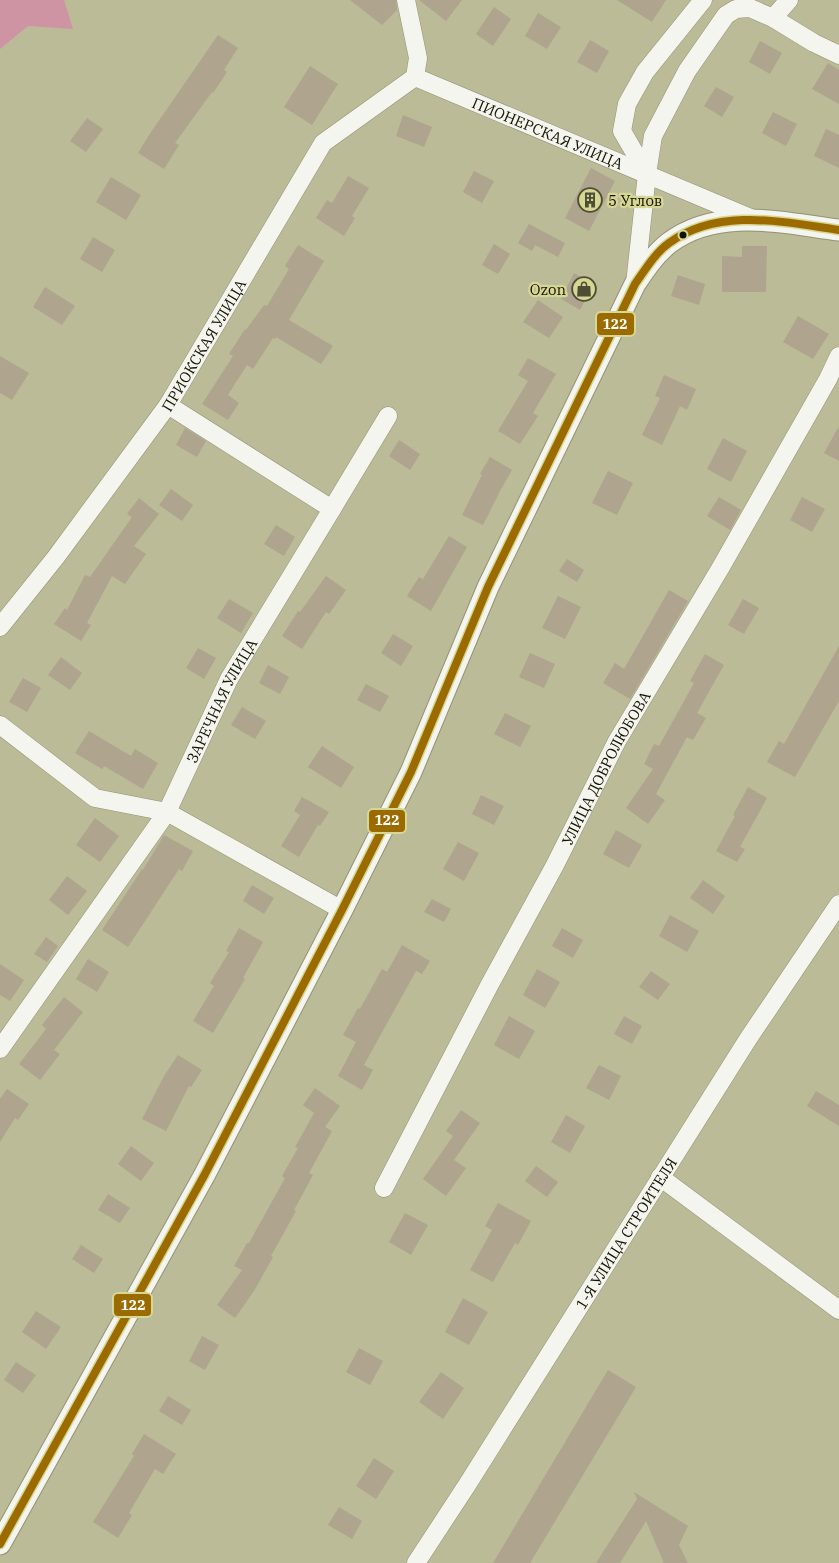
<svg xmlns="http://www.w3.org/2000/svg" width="839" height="1563" font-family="'IBM Plex Serif',serif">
<rect width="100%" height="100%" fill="#bbbb97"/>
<!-- green -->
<path fill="#cf94a4" d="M0 0H64L73 29 28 26 0 49Z"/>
<!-- building -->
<path fill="#afa48e" d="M350 0H396L397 10 382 25Z
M419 0H462L446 21Z
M617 0H666L652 22Z
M494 7 511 19 493 46 476 34Z
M538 13 561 27 547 49 525 36Z
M218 35 238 48 224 70 227 72 213 93 212 92 175 143 179 145 164 169 138 153 151 132Z
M590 40 609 51 597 73 577 62Z
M760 41 782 53 770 74 749 62Z
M828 63 839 70V104L812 89Z
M310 66 338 84 312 125 284 107Z
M716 87 734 97 722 117 704 106Z
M773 112 797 124 786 146 762 133Z
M403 115 432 127 424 147 396 136Z
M87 118 103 129 86 152 70 141Z
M826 129 839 135V168L814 156Z
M591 168 615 181 589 231 565 218Z
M474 171 494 181 482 203 463 192Z
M348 176 369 188 352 216 355 218 344 236 316 218 327 200 332 203Z
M111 177 141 195 126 220 96 202Z
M529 224 565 243 558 257 535 245 532 251 518 243Z
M93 237 115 250 102 272 80 259Z
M494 244 510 254 498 274 482 265Z
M298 245 324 261 289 320 333 346 321 364 276 337 275 339 273 338 253 369 247 365 228 395 239 403 228 420 202 404 233 356 229 354 245 329 246 330 264 305 267 306 289 269 285 266Z
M742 246H767L766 292H722V256L742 257Z
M574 273 594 284 580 310 561 299Z
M678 275 705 284 699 305 671 296Z
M45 287 75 306 62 325 33 307Z
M538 300 563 317 549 338 523 322Z
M798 316 829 334 813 359 783 342Z
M0 356 29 373 12 400 0 393Z
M528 358 556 374 533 413 538 416 520 444 498 431 528 381 518 375Z
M664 375 696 389 687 410 680 406 662 445 642 435 660 398 655 396Z
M839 426V461L824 453Z
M185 428 206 441 197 457 176 445Z
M723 438 747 451 731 482 707 469Z
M399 440 420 454 410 470 389 456Z
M490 457 512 470 500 491 483 525 462 515 482 475 480 474Z
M608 471 633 483 617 515 592 503Z
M171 489 193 505 182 521 159 505Z
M719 497 741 510 730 530 707 516Z
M802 497 825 509 812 532 790 520Z
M139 498 159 514 134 546 146 554 125 584 112 576 87 623 91 625 81 641 54 624 65 608 67 610 85 575 90 577 132 517 127 514Z
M276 525 295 537 284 556 264 544Z
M449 536 467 547 431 611 407 596 419 577 423 579Z
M567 559 584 570 577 582 559 571Z
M326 576 346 590 329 614 326 612 302 649 282 636 298 611 300 612Z
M669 590 688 601 630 699 603 683 615 663 624 669Z
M558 596 581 607 565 639 542 628Z
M229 599 253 613 241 633 217 618Z
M743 599 759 608 744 634 728 625Z
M393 634 413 646 401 666 381 653Z
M839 646V701L795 777 767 762 779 741 784 744Z
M198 648 216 658 204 679 186 668Z
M530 653 555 664 544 688 519 677Z
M705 654 724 665 697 713 706 718 693 740 687 737 656 794 665 800 648 824 626 808 653 769 644 764 654 744 659 746 694 683 690 681Z
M61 657 82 673 70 690 48 675Z
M268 665 289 677 280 694 259 683Z
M23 678 41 688 27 712 9 702Z
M366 684 389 696 380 712 357 700Z
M242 707 266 721 255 739 231 725Z
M505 713 531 726 520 747 494 734Z
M89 731 131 756 135 749 158 763 143 789 104 766 102 769 75 753Z
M322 746 354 767 341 788 308 767Z
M748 787 767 798 740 847 745 849 737 862 716 851 735 816 733 815Z
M481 795 504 806 494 825 472 814Z
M302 797 329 812 320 826 318 825 299 857 281 846 300 815 294 811Z
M95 818 119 836 100 862 76 845Z
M616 830 642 845 629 868 603 854Z
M164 835 193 851 182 871 179 869 128 947 102 930 142 869 143 870Z
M458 842 479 853 464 881 443 869Z
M67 876 87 891 68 915 49 900Z
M703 880 725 896 713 914 690 898Z
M252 885 274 898 264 914 243 901Z
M432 899 451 909 444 922 424 912Z
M670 915 699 931 687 952 659 936Z
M239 928 263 942 243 978 245 979 213 1033 193 1021 214 986 210 983 229 952 226 951Z
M562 928 583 940 573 958 552 946Z
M46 937 58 946 47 962 34 954Z
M402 945 430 961 422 974 416 971 364 1065 373 1070 362 1090 338 1076 356 1042 343 1035 358 1008 360 1009 382 969 387 972Z
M88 959 109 972 97 992 76 979Z
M0 964 24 980 10 1001 0 995Z
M537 969 560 982 545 1008 523 995Z
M651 971 670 984 658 1000 639 987Z
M64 997 83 1012 54 1050 60 1054 40 1080 19 1064 46 1029 42 1025Z
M509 1016 535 1031 519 1059 494 1045Z
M624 1016 642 1026 632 1044 614 1034Z
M178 1055 202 1070 191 1087 189 1086 166 1131 142 1119 164 1076Z
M599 1065 621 1076 609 1100 586 1088Z
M315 1088 340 1106 325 1127 332 1131 309 1173 313 1175 294 1210 296 1211 271 1256 273 1257 254 1291 235 1318 217 1305 242 1270 234 1266 247 1243H249L285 1178 282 1176 298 1148 295 1147 314 1113 303 1105Z
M7 1089 29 1104 18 1120 15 1118 0 1142V1099Z
M816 1091 839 1105V1126L807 1106Z
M461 1110 480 1123 454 1160 466 1168 446 1196 423 1179 453 1136 446 1131Z
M566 1115 585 1126 570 1153 551 1142Z
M131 1146 154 1163 141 1181 118 1164Z
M536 1166 558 1182 547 1197 525 1181Z
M108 1194 130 1208 120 1223 98 1210Z
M498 1203 531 1221 518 1245 515 1243 493 1282 470 1270 492 1230 485 1226Z
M405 1213 428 1225 411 1255 389 1242Z
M81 1245 103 1259 94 1273 72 1259Z
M463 1298 488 1312 469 1345 445 1332Z
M36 1311 61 1327 46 1349 22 1332Z
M202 1336 219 1345 205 1370 189 1361Z
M359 1348 383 1361 370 1385 346 1372Z
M16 1362 36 1375 23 1393 4 1380Z
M608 1370 636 1387 530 1563H493Z
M441 1372 464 1388 443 1419 419 1402Z
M168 1396 191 1410 182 1425 159 1411Z
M144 1434 176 1454 163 1474 155 1469 129 1513 132 1515 118 1538 93 1522 134 1456 132 1454Z
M374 1458 394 1471 376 1499 356 1486Z
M634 1492 688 1526 679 1545 688 1563H664L646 1521 620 1563H596L637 1499Z
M339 1507 362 1521 352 1539 328 1525Z"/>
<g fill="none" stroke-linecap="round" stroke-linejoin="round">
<!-- minor casing -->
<g stroke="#929275" stroke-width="19">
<g id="minor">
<path d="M406 0 418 58 415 77"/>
<path d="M773 18 789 0"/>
<path id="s1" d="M415 77 753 219"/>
<path d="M647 174 622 131 627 104 645 72 703 0"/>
<path d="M635 284 647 174 653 136 687 71 726 15 736 9 750 8 773 18 814 43 839 55"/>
<path d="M332 509 388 416"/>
<path id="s2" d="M0 627 56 557 168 405 323 143 415 77"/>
<path d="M0 725 95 798 167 812 342 910"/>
<path id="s3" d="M0 1049 167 812 229 679 332 509 168 405"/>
<path d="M660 1177 839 1310"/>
<path id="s4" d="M384 1188 490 984 555 865 617 741 721 567 828 379 839 356"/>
<path id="s5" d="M416 1563 467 1485 748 1039 839 904"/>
</g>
</g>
<!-- tertiary casing -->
<g stroke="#929275" stroke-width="23">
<path id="tertiary" d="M0 1544 205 1174 342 910 411 772 488 587 635 284C645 269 655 254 669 243 718 206 783 223 839 230"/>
</g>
<!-- minor -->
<use href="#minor" stroke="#f5f5ef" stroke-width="18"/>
<!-- tertiary -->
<use href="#tertiary" stroke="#f5f5ef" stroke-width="21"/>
<!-- bus-1 casing -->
<g stroke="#d7d795" stroke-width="11">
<path id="bus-1" d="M0 1544 205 1174 342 910 411 772 488 587 635 284C645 270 655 253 669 243 719 207 783 222 839 230"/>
</g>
<!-- bus-1 -->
<use href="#bus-1" stroke="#9c6b00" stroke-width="8"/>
</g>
<!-- icons -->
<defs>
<g id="building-ring" transform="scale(1.25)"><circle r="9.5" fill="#d7d795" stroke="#4e4e35" stroke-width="1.5"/><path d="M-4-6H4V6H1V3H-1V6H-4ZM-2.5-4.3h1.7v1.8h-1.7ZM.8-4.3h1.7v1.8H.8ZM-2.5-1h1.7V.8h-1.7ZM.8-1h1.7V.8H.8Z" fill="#4e4e35"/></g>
<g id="shop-ring" transform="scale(1.25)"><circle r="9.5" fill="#d7d795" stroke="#4e4e35" stroke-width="1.5"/><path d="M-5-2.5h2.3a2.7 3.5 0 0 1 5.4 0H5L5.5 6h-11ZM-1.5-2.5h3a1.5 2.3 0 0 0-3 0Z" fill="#4e4e35"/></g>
</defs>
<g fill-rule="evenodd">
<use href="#building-ring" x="590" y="200"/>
<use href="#shop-ring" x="584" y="289"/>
</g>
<!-- markers -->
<circle fill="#131300" stroke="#d7d795" stroke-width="2" cx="683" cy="235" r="4.5"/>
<g text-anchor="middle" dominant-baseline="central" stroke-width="4.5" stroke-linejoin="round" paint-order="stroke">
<!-- street labels -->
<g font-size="15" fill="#131300" stroke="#d7d795">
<text stroke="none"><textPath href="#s1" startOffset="144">ПИОНЕРСКАЯ УЛИЦА</textPath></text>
<text stroke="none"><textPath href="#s2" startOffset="348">ПРИОКСКАЯ УЛИЦА</textPath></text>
<text stroke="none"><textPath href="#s3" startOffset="414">ЗАРЕЧНАЯ УЛИЦА</textPath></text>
<text stroke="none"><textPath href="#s4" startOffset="475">УЛИЦА ДОБРОЛЮБОВА</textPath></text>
<text stroke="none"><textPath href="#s5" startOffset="391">1-Я УЛИЦА СТРОИТЕЛЯ</textPath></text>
</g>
<!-- poi labels -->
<g font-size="15" fill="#131300" stroke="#d7d795" text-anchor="start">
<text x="608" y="200">5 Углов</text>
<text x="566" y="289" text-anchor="end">Ozon</text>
</g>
</g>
<g stroke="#d7d795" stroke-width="2">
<rect x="596" y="312" width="39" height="24" rx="5" fill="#9c6b00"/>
<rect x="368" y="809" width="38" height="24" rx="5" fill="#9c6b00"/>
<rect x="113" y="1293" width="39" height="24" rx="5" fill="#9c6b00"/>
</g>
<g font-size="14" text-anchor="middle" font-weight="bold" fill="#fff">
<text x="615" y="329">122</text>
<text x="387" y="825">122</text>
<text x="133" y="1310">122</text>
</g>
</svg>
